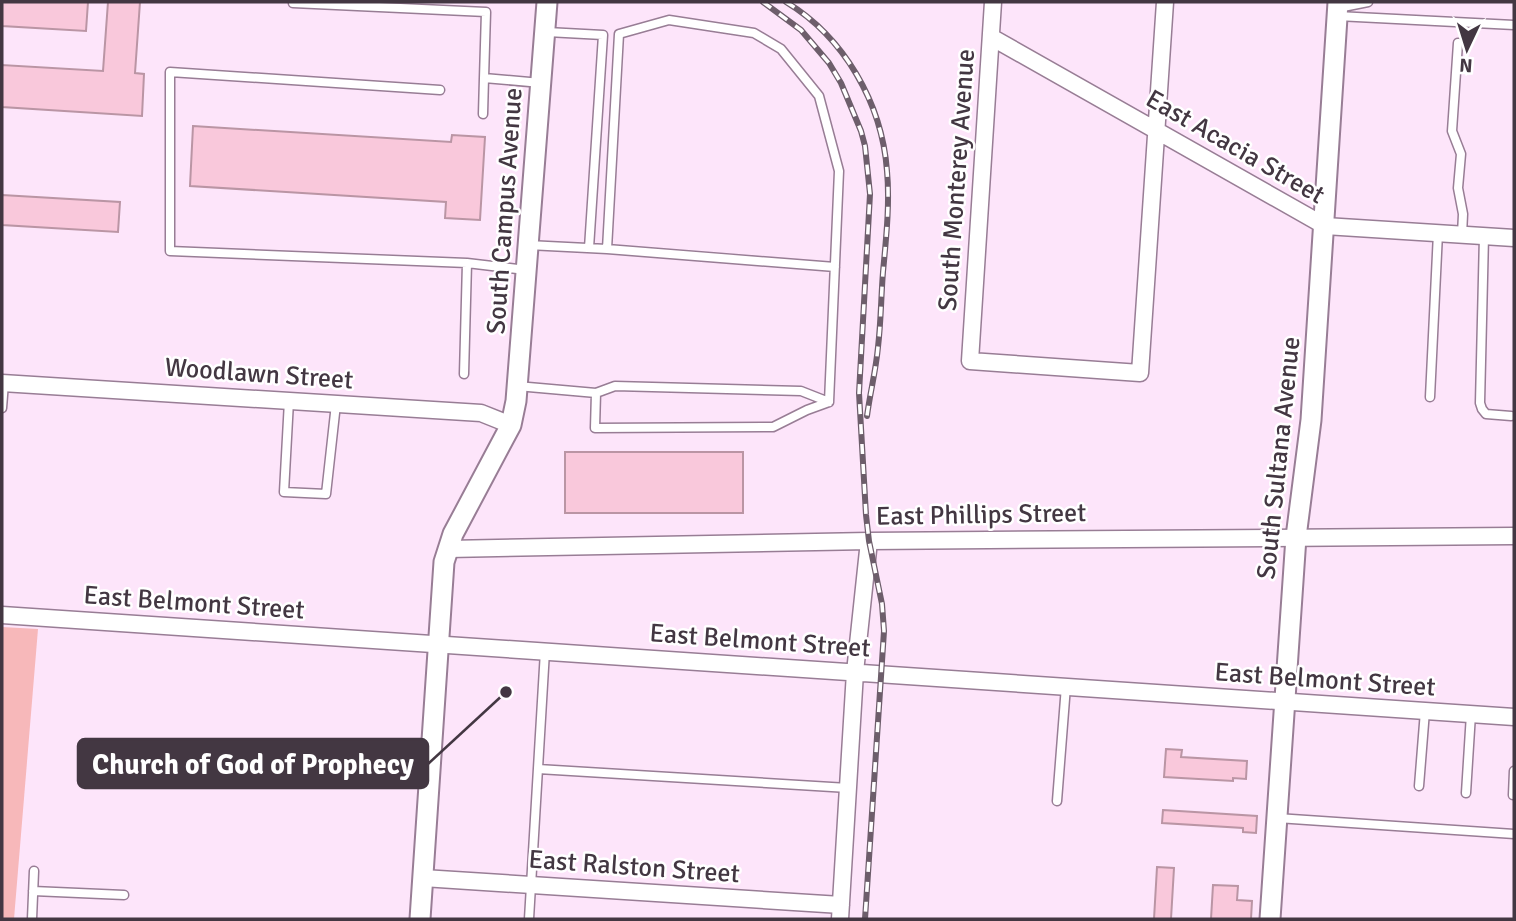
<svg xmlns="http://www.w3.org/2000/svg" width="1516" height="921" font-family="Signika,sans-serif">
<rect width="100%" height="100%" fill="#fde5fa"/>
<!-- green -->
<path fill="#f7b8ba" d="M2 627 38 629 14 919H2Z"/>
<!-- building -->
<path fill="#f9c8db" stroke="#ba95a4" stroke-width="2" d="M2 2H88L86 31 2 26Z
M108 2H140L135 73 144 74 142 116 2 107V65L103 71Z
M193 126 451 142 452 135 485 137 480 220 445 218 446 202 190 186Z
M2 195 120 202 118 232 2 225Z
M565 452H743V513H565Z
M1166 749 1182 750 1181 757 1247 761 1246 779 1233 778V781L1164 777Z
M1163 810 1257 816 1256 833 1243 832V828L1162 823Z
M1157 867 1174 868 1171 919H1154Z
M1213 885 1238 886 1237 900 1252 901 1251 919H1211Z"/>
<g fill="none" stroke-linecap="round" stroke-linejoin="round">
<!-- service casing -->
<g stroke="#987d95" stroke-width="11">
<path id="service" d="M293 3 486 12 484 78
M1338 8 1368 2
M1337 16 1514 25
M547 32 603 35 589 248
M1458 43 1452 131 1461 154 1458 188 1463 214 1462 235
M440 90 170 72V251L467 263
M483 114 484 78 541 83
M1484 236 1480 403 1482 409 1486 414 1511 416
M528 245 607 249
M464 374 467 263 526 270
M517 386 596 393 595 428 773 427 807 410 829 402 839 171 819 96 781 49 754 33 669 20 619 34 607 249 835 267
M596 393 615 386 801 391 829 402
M1430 397 1438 233
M289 401 284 492 326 494 336 404
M2 408 4 383
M538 769 848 788
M1419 786 1425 711
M1466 793 1471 714
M1513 795 1514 771
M1057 801 1066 686
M1277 818 1514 834
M33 891 124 895
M32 919 34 871
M529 919 545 651"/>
</g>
<!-- minor casing -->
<g stroke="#987d95" stroke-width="19">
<path id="minor" d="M993 2 970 361 1140 373 1165 2
M991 37 1325 226 1514 238
M2 383 481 413 511 425
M448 549 869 541 1514 536
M2 615 1514 717
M423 878 841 905
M840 919 855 672 869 541"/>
</g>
<!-- tertiary casing -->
<g stroke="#987d95" stroke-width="23">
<path id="tertiary" d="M420 919 444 562 453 534 511 425 516 401 547 2
M1270 919 1296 537 1311 420 1338 2"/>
</g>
<!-- service -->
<use href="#service" stroke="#fff" stroke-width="8"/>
<!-- minor -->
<use href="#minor" stroke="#fff" stroke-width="16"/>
<!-- tertiary -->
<use href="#tertiary" stroke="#fff" stroke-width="19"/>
<!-- rail casing -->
<g stroke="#6d5e6b" stroke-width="6">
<path id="rail" d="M763 2 801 30 829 63 841 83 861 131 865 146 870 194 859 393 866 515 869 541 882 604 884 631 865 919
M786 2C844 37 882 103 887 171 890 204 886 239 883 272 881 297 881 322 878 347 876 370 870 393 867 416"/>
</g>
<!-- rail -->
<use href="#rail" stroke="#fff" stroke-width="3.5" stroke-dasharray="10" stroke-linecap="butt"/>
</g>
<g text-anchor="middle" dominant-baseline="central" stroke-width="5" stroke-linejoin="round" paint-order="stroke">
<!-- street labels -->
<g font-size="26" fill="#433742" stroke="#fff">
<text transform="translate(1235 147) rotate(30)">East Acacia Street</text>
<text transform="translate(957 180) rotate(-86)">South Monterey Avenue</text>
<text transform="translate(505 211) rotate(-86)">South Campus Avenue</text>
<text transform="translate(259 374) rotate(4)">Woodlawn Street</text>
<text transform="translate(1279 458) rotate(-84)">South Sultana Avenue</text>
<text transform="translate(981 515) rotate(-1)">East Phillips Street</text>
<text transform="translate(194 603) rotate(4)">East Belmont Street</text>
<text transform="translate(760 641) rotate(4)">East Belmont Street</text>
<text transform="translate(1325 680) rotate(4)">East Belmont Street</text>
<text transform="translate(634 867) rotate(4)">East Ralston Street</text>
</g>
</g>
<!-- callouts -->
<path fill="none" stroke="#433742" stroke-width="2.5" d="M506 692L428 764"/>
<circle fill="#433742" stroke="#fff" stroke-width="2.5" cx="506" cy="692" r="7"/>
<rect fill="#433742" stroke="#433742" stroke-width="2.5" x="78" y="739" width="350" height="49" rx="7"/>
<g font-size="28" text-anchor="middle" font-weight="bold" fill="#fff">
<text x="253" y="774">Church of God of Prophecy</text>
</g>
<!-- border -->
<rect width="1516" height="921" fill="none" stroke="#433742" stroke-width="7"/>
<!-- north arrow -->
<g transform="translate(1467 49) rotate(184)" stroke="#ffffff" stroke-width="5" paint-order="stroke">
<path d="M0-5L12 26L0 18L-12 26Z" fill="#433742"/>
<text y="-10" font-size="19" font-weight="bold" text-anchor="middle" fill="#433742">N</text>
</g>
</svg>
